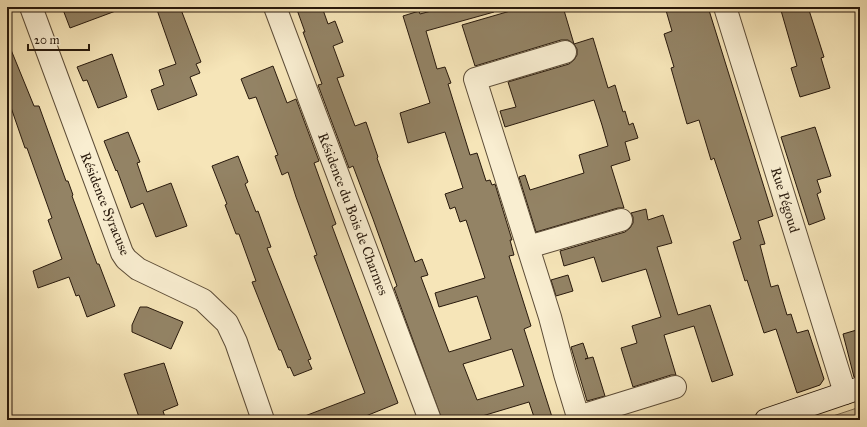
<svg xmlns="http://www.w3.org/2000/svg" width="867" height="427" font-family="'IM FELL Great Primer',serif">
<rect width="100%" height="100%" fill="#f6e5b8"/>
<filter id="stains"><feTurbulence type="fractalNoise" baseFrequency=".005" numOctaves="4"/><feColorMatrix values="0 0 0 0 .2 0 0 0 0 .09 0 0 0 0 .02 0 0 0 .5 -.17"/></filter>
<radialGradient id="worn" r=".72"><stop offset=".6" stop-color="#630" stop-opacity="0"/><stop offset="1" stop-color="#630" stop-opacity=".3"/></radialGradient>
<!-- green -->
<path fill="#d3c29b" stroke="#7e6e54" d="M860 407V420H821Z"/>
<!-- building -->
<path fill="#938365" stroke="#28190c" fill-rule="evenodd" d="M62 7H121V9L70 28Z
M156 7H180L201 62 196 64 200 73 190 77 197 95 158 110 151 90 164 85 159 70 176 64Z
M296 7H322L328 24 335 21 343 42 333 46 344 76 337 78 355 126 366 122 378 157 377 158 415 262 422 259 428 275 421 277 449 352 491 339 477 296 439 307 435 293 485 278 466 220 460 222 455 207 450 209 445 194 463 188 445 132 408 143 400 113 430 103 403 16 419 11 420 14 446 7H493L494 12 426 31 437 69 445 67 451 83 448 84 470 155 477 153 486 181 490 180 492 185 495 184 512 240H510L514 255 509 256 531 326 524 329 553 420H535L529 402 469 420H442L394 288 397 286 373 219 353 166 349 168 318 85 322 84 303 32H305ZM512 349 524 386 477 400 463 364Z
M524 7H563L574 44 568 40H561L475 66 462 25Z
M665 7H708L773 216 758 221 765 244 760 245 771 287 778 285 787 315 791 314 797 333 808 330 824 379 820 385 797 393 776 329 764 333 747 280 745 281 733 242 741 239 714 158 711 160 699 120 687 124 671 68 674 67 664 34 672 31Z
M780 7H808L824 57 821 58 830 88 800 97 791 68 797 66Z
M593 38 608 88 615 85 623 112 625 111 629 125 633 123 638 138 625 142 630 160 611 166 624 208H618L536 232 519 177 525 175 530 190 584 173 579 155 608 146 602 125 594 100 505 127 500 111 516 107 508 82 569 64 574 60 577 55V49L574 44Z
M7 40 34 106H39L66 181H68L73 195 72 196 97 264H99L115 306 87 317 79 295 76 296 69 277 38 288 33 271 62 259 48 220 52 218 27 148H25L7 96Z
M112 54 127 97 98 108 87 80 83 81 77 67Z
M273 66 287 103 296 99 319 161 314 163 336 224 332 226 398 403 356 420H297V419L365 393 314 256 317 255 296 197 288 172 282 175 275 156 278 155 256 97 249 99 241 79Z
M815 127 831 176 817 180 821 192 817 194 825 219 809 225 781 137Z
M128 132 140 162 137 163 147 192 171 183 187 226 156 237 143 203 131 208 117 170 116 171 104 141Z
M238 156 248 182 245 184 256 212 258 211 271 247 267 248 311 359 308 360 312 369 294 376 290 367 288 368 281 350H279L252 282 256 281 239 234H236L225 205 227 204 212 166Z
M646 209 648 220 663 215 672 243 657 247 678 315 710 305 733 375 712 382 694 326 664 335 676 375H671L633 387 621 348 637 343 632 326 661 317 646 269 602 282 594 257 564 266 560 251 625 232 630 228 633 223V217L631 213Z
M568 275 573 291 556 296 551 280Z
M140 307H147L183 322 171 349 132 332V325Z
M860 329V376L854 377 843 334Z
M583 343 588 358 585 359 593 357 605 396 587 401 571 347Z
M164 363 178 405 163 411 166 420H140L124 374Z"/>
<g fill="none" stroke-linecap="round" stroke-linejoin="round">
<!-- street casing -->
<g stroke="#5c4c37" stroke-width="24">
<path id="street" d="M31 7 122 253 126 259 138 269 203 300 227 323 236 342 263 420
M275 7 430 420
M725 7 845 393
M565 52 475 79 550 317 565 374 579 420
M528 247 621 220
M578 417 675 387"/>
</g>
<!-- secondary casing -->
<g stroke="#28190c" stroke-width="24">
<path id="secondary" d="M766 420 860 388"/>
</g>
<!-- street -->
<use href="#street" stroke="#f9eed1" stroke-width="22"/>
<!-- secondary -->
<use href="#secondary" stroke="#f9eed1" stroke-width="22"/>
</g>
<g text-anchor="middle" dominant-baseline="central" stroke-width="3" stroke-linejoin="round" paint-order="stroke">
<!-- street labels -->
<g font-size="14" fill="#28190c" stroke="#f9eed1">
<text transform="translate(785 200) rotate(73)">Rue Pégoud</text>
<text transform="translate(105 204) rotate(68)">Résidence Syracuse</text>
<text transform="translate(353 214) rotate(69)">Résidence du Bois de Charmes</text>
</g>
</g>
<!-- margin -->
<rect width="867" height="427" fill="none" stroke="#f6e5b8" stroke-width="24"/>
<rect x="8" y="8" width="851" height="411" fill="none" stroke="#28190c" stroke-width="2"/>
<rect x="12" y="12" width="843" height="403" fill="none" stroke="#28190c"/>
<!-- scale -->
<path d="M28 44v6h61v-6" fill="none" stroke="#28190c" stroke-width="2"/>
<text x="34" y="44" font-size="12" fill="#28190c" stroke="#f9eed1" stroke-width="3" paint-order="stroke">20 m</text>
<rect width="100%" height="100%" filter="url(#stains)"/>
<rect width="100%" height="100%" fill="url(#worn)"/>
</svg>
